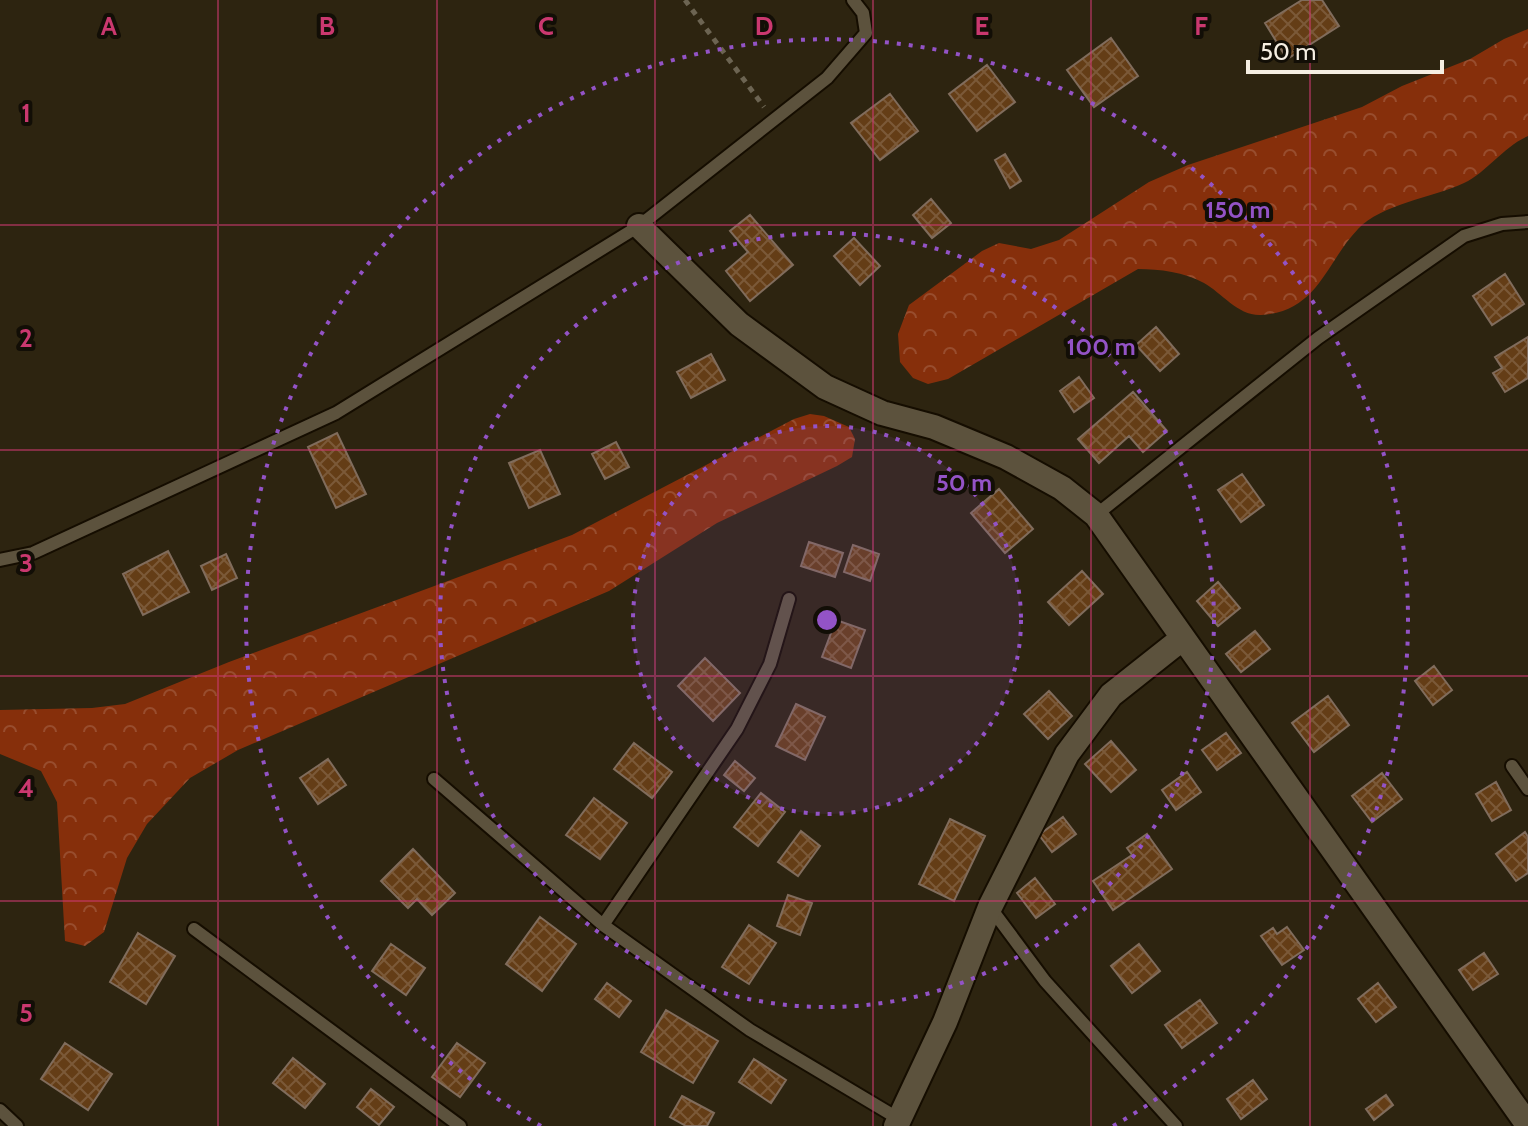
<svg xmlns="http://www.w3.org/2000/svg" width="1528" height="1126" font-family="Cabin,sans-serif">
<defs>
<pattern id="forest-crowns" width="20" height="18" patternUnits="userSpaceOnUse" patternTransform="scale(2)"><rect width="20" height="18" fill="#862f0b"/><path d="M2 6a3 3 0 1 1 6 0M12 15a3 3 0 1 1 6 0" fill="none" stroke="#984d2e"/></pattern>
<pattern id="building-cross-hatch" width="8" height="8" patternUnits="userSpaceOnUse" patternTransform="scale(2)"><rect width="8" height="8" fill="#643d16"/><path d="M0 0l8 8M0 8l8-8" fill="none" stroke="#7b5938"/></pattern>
</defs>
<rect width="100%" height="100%" fill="#2d2410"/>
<!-- forest -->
<path fill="url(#forest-crowns)" d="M1528 29V136C1504 146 1487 172 1464 183 1432 198 1381 204 1358 229 1326 262 1318 312 1261 315 1238 316 1222 293 1204 283 1184 272 1160 269 1138 269L948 379 928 384 913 378 900 362 898 334 909 305 982 251 999 243 1031 249 1059 240 1149 182 1188 165 1362 107 1402 86 1470 59 1504 39Z
M810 414 824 416 849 427 855 439 852 457 837 466 717 523 609 591 238 750 190 778 147 824 127 858 104 932 85 946 65 941 57 802 41 771 0 754V710L92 708 125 704 229 662 572 535 794 419Z"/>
<!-- building -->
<path fill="url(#building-cross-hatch)" stroke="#806c5c" stroke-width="2" d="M1302 0H1322L1339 26 1287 59 1265 23Z
M1111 38 1138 76 1094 107 1067 70Z
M987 65 1015 102 977 131 949 94Z
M890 94 918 131 880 160 851 123Z
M1005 154 1021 181 1010 188 995 160Z
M931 199 951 223 932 238 913 215Z
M750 215 793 265 750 301 726 271 748 252 730 231Z
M854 238 880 266 860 285 834 256Z
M1505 274 1524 304 1492 325 1473 296Z
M1156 327 1179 354 1160 371 1136 345Z
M1528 337V378L1505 392 1493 373 1502 368 1495 357Z
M711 354 725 380 691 398 677 372Z
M1079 377 1094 398 1074 412 1060 391Z
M1133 392 1167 431 1143 452 1129 436 1099 463 1078 439Z
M337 433 366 494 336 508 308 447Z
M616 442 629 467 605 479 592 454Z
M540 450 560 494 529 508 509 463Z
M1242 474 1264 505 1241 522 1218 490Z
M999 489 1033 529 1005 553 971 513Z
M809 542 843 553 835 577 801 566Z
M853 545 879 554 870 581 844 572Z
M168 551 189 592 143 615 123 574Z
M226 554 237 578 212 590 201 566Z
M1082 571 1103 594 1069 625 1048 602Z
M1218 582 1240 608 1218 626 1197 601Z
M836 620 865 630 851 668 822 657Z
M1255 631 1270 649 1241 672 1226 654Z
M705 658 740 693 713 721 678 686Z
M1434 666 1452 690 1433 705 1415 681Z
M1049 691 1072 716 1048 739 1024 714Z
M1328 696 1349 725 1314 752 1292 723Z
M796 704 825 717 805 760 776 746Z
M1226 733 1241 753 1217 770 1202 750Z
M1111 741 1136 770 1111 792 1085 764Z
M634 743 672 772 652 798 614 769Z
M328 759 346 785 318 804 300 778Z
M735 761 755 778 744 791 724 775Z
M1187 772 1201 792 1176 810 1162 790Z
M1382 773 1402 799 1372 822 1352 796Z
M1496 782 1511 810 1492 821 1476 794Z
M761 793 785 812 758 846 734 827Z
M594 798 627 823 600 859 566 835Z
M1063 817 1076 834 1052 852 1039 835Z
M950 819 985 836 954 901 919 884Z
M801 831 820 846 798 876 778 862Z
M1525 832 1528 837V873L1516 881 1496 854Z
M1147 834 1172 869 1113 910 1093 881 1132 855 1127 848Z
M413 849 455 893 432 915 417 899 408 908 381 881Z
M1035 878 1055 904 1036 918 1017 893Z
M788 895 812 903 800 935 777 926Z
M540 917 576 944 542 991 506 964Z
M749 925 776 943 749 984 722 967Z
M1287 927 1304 950 1282 965 1261 936 1273 928 1277 934Z
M138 933 175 956 146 1004 110 982Z
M391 944 425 968 406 995 372 971Z
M1139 944 1160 971 1132 993 1111 966Z
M1484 953 1498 974 1473 990 1459 970Z
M607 983 631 1001 619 1017 595 999Z
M1378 983 1396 1007 1376 1022 1358 999Z
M1200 1000 1217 1023 1182 1048 1165 1025Z
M666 1010 718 1041 693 1083 641 1052Z
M65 1043 112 1074 88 1110 41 1079Z
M457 1043 485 1063 460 1097 432 1077Z
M293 1058 325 1084 305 1108 273 1083Z
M754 1059 786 1080 771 1103 739 1082Z
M1253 1080 1267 1099 1241 1119 1227 1099Z
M371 1089 394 1107 379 1125 357 1107Z
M1386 1095 1393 1105 1374 1120 1366 1109Z
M682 1096 714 1113 707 1126H686L670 1117Z"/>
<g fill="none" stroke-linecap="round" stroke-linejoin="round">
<!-- lane casing -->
<g stroke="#150d00" stroke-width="16">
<path id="lane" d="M1096 515 1318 338 1464 236 1502 224 1528 222
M0 560 33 553 336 413 639 226 827 78 866 33 863 13 853 0
M1512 766 1528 789
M434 779 603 925 750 1030 899 1119
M990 907 1045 981 1176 1126
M603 925 737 729 770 664 789 599
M194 929 460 1126
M0 1110 17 1126"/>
</g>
<!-- street casing -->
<g stroke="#150d00" stroke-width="28">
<path id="street" d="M639 226 739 324 825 387 882 413 934 427 1006 457 1062 488 1096 515 1528 1125
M896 1126 945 1022 990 907 1067 754 1111 695 1183 638"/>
</g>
<!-- path -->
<path stroke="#6c6452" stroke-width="5" stroke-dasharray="6 6" stroke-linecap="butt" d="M685 0 764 107"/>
<!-- lane -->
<use href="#lane" stroke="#5c523d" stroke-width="12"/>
<!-- street -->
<use href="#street" stroke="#5c523d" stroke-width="24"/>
</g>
<!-- grid -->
<path fill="none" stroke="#ca386f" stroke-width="2" stroke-opacity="0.55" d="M218 0V1126M437 0V1126M655 0V1126M873 0V1126M1091 0V1126M1310 0V1126M0 225H1528M0 450H1528M0 676H1528M0 901H1528"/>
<!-- distance rings -->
<circle cx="827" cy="620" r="194" fill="#9353c6" fill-opacity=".12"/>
<g fill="none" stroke="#9353c6" stroke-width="4" stroke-dasharray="4 8">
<circle cx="827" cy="620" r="194"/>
<circle cx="827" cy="620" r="387"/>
<path d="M541 1126A581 581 0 1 1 1113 1126"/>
</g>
<g font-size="26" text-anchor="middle" font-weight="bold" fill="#ca386f" stroke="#120e06" stroke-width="8" stroke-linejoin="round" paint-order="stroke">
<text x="109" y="35">A</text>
<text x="327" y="35">B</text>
<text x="546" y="35">C</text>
<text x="764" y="35">D</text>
<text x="982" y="35">E</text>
<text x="1201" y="35">F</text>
<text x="26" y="122">1</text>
<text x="26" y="347">2</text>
<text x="26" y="572">3</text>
<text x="26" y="797">4</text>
<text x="26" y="1022">5</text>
</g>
<circle cx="827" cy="620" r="12" fill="#9353c6" stroke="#120e06" stroke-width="4"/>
<g font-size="24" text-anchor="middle" font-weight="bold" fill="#9353c6" stroke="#120e06" stroke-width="8" stroke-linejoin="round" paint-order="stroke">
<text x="1238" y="218">150 m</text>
<text x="1101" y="355">100 m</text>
<text x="964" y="491">50 m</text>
</g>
<!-- scale -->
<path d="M1248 60v12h194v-12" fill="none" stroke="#f5eee2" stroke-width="4"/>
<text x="1260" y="60" font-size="24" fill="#f5eee2" stroke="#120e06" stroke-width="6" paint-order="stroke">50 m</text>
</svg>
